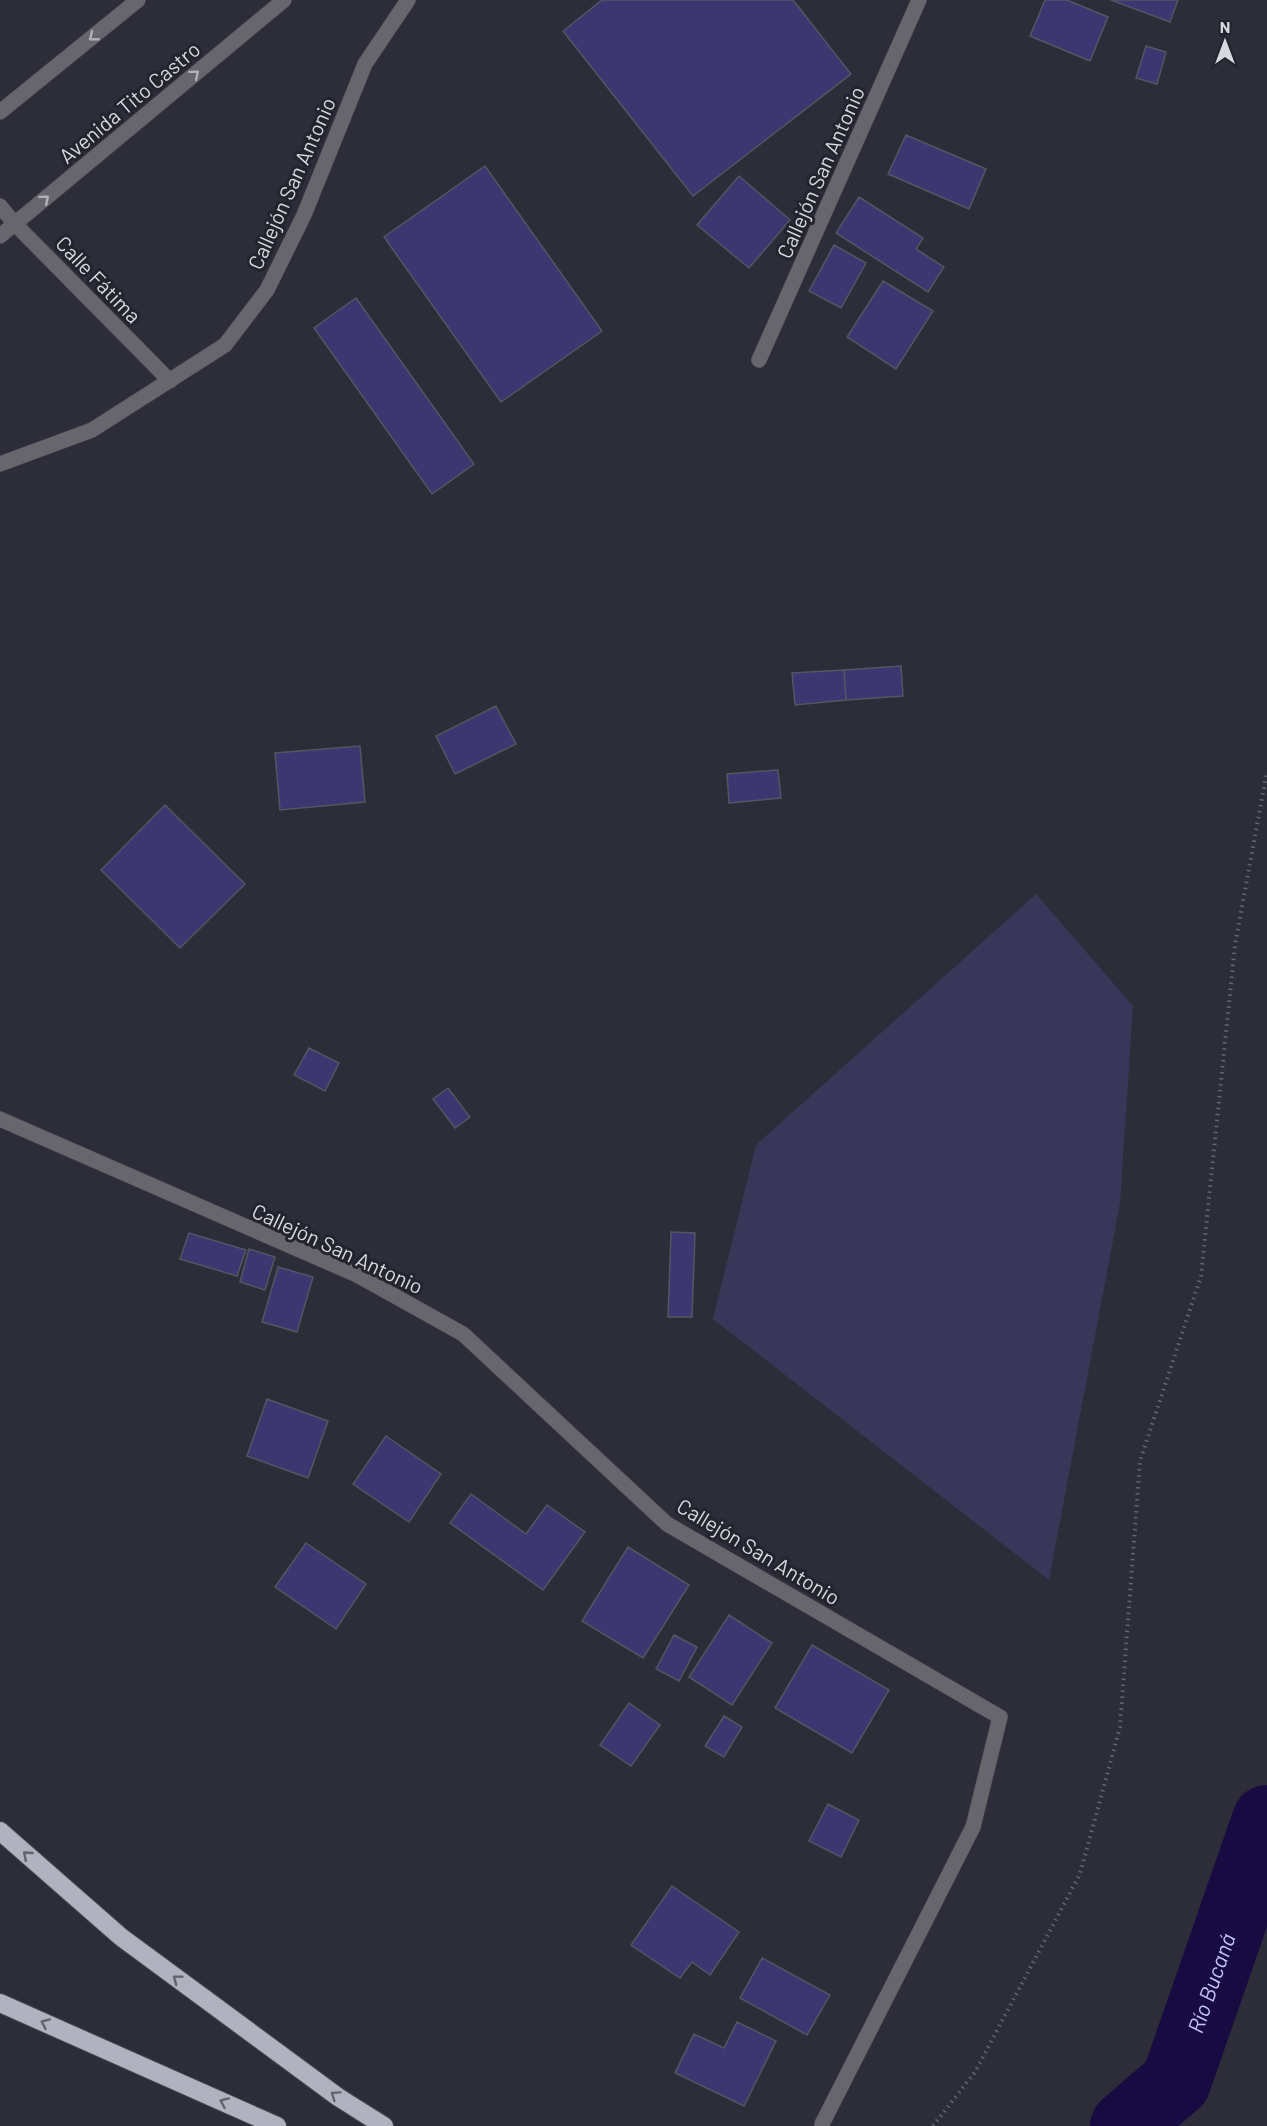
<svg xmlns="http://www.w3.org/2000/svg" width="1267" height="2126" font-family="Barlow,sans-serif">
<rect width="100%" height="100%" fill="#2d2d39"/>
<!-- green -->
<path fill="#393759" d="M1036 894 1133 1006 1120 1203 1049 1580 713 1319 756 1145Z"/>
<g fill="none" stroke-linecap="round" stroke-linejoin="round">
<!-- river -->
<path stroke="#170b42" stroke-width="70" id="s1" d="M1125 2126 1176 2082 1267 1820"/>
</g>
<!-- building -->
<path fill="#3c3771" stroke="#555562" stroke-width="1.5" d="M602 0H793L851 74 693 196 563 31Z
M1045 0H1067L1108 17 1090 61 1030 36Z
M1111 0H1178L1170 22Z
M1146 46 1166 52 1157 84 1136 78Z
M906 135 986 169 969 209 888 174Z
M485 166 602 331 501 402 384 237Z
M739 176 790 220 749 268 697 225Z
M859 197 923 238 916 249 944 267 928 292 836 233Z
M834 245 866 263 841 308 809 291Z
M883 281 933 311 896 369 847 337Z
M356 298 474 464 432 494 314 328Z
M901 666 903 696 846 700 844 670Z
M844 670 846 700 795 705 792 673Z
M496 706 516 744 455 774 436 736Z
M360 746 365 802 280 810 275 753Z
M778 770 781 798 729 803 727 774Z
M165 805 245 884 180 948 101 870Z
M309 1048 339 1063 325 1091 294 1075Z
M448 1088 470 1117 455 1128 433 1099Z
M671 1232 695 1233 692 1317H668Z
M189 1233 246 1250 237 1276 180 1259Z
M249 1249 275 1257 265 1290 240 1282Z
M278 1267 313 1277 297 1332 262 1322Z
M267 1399 328 1421 308 1478 247 1456Z
M386 1436 441 1474 409 1522 353 1484Z
M471 1494 526 1534 547 1505 585 1532 543 1590 450 1523Z
M306 1543 366 1584 336 1629 275 1587Z
M628 1547 689 1585 643 1658 582 1621Z
M729 1615 772 1643 732 1705 689 1677Z
M674 1635 697 1647 679 1681 656 1669Z
M812 1645 889 1690 852 1753 775 1708Z
M629 1703 660 1725 631 1766 600 1745Z
M724 1716 742 1727 724 1757 705 1746Z
M828 1804 859 1820 841 1857 809 1841Z
M672 1886 739 1932 710 1975 692 1962 680 1978 631 1945Z
M762 1958 830 1995 807 2035 740 1998Z
M737 2022 776 2041 744 2106 675 2073 694 2034 724 2048Z"/>
<g fill="none" stroke-linecap="round" stroke-linejoin="round">
<!-- minor casing -->
<g stroke="#484854" stroke-width="16">
<path id="minor" d="M0 112 138 0
M0 206 15 224 170 381
M0 236 284 0
M759 360 919 0
M0 464 92 430 225 345 267 290 304 215 365 64 408 0
M0 1119 357 1275 463 1334 667 1524 1000 1717 973 1827 822 2124"/>
</g>
<!-- highway casing -->
<g stroke="#484854" stroke-width="20">
<path id="highway" d="M0 1831 121 1937 338 2097 384 2126
M0 2003 277 2126"/>
</g>
<!-- path -->
<path stroke="#656570" stroke-width="4" stroke-dasharray="1.5 4.5" stroke-linecap="butt" d="M933 2126 975 2072 1080 1874 1120 1727 1140 1461 1201 1276 1235 945 1267 771"/>
<!-- minor -->
<use href="#minor" stroke="#66666c" stroke-width="15"/>
<!-- highway -->
<use href="#highway" stroke="#b1b1c0" stroke-width="18"/>
</g>
<!-- one-way arrows -->
<defs><path id="oneway-chevron" d="M-2-3.5L2.5 0L-2 3.5" fill="none" stroke-width="1.6" stroke-linecap="round" stroke-linejoin="round" transform="scale(1.5)"/></defs>
<g stroke="#b0b0b7">
<use href="#oneway-chevron" transform="translate(93 37) rotate(141)"/>
<use href="#oneway-chevron" transform="translate(195 74) rotate(-40)"/>
<use href="#oneway-chevron" transform="translate(45 199) rotate(-40)"/>
</g>
<g stroke="#636370">
<use href="#oneway-chevron" transform="translate(27 1855) rotate(-139)"/>
<use href="#oneway-chevron" transform="translate(177 1979) rotate(-143)"/>
<use href="#oneway-chevron" transform="translate(45 2023) rotate(-156)"/>
<use href="#oneway-chevron" transform="translate(335 2095) rotate(-145)"/>
<use href="#oneway-chevron" transform="translate(224 2102) rotate(-156)"/>
</g>
<g text-anchor="middle" dominant-baseline="central" stroke-width="6" stroke-linejoin="round" paint-order="stroke">
<!-- street labels -->
<g font-size="21" fill="#d8d8e0" stroke="#24242f">
<text transform="translate(129 102) rotate(-40)">Avenida Tito Castro</text>
<text transform="translate(820 172) rotate(-66)">Callejón San Antonio</text>
<text transform="translate(291 183) rotate(-66)">Callejón San Antonio</text>
<text transform="translate(99 279) rotate(46)">Calle Fátima</text>
<text transform="translate(338 1248) rotate(25)">Callejón San Antonio</text>
<text transform="translate(759 1551) rotate(31)">Callejón San Antonio</text>
</g>
<!-- water labels -->
<g font-size="22" font-style="italic" fill="#c4c4fa" stroke="#24242f">
<text stroke="none"><textPath href="#s1" startOffset="172">Río Bucaná</textPath></text>
</g>
</g>
<!-- north arrow -->
<g transform="translate(1225 42)" stroke="#24242f" stroke-width="4.5" paint-order="stroke">
<path d="M0-4.5L10 22L0 15L-10 22Z" fill="#d8d8e0"/>
<text y="-9" font-size="16" font-weight="bold" text-anchor="middle" fill="#d8d8e0">N</text>
</g>
</svg>
